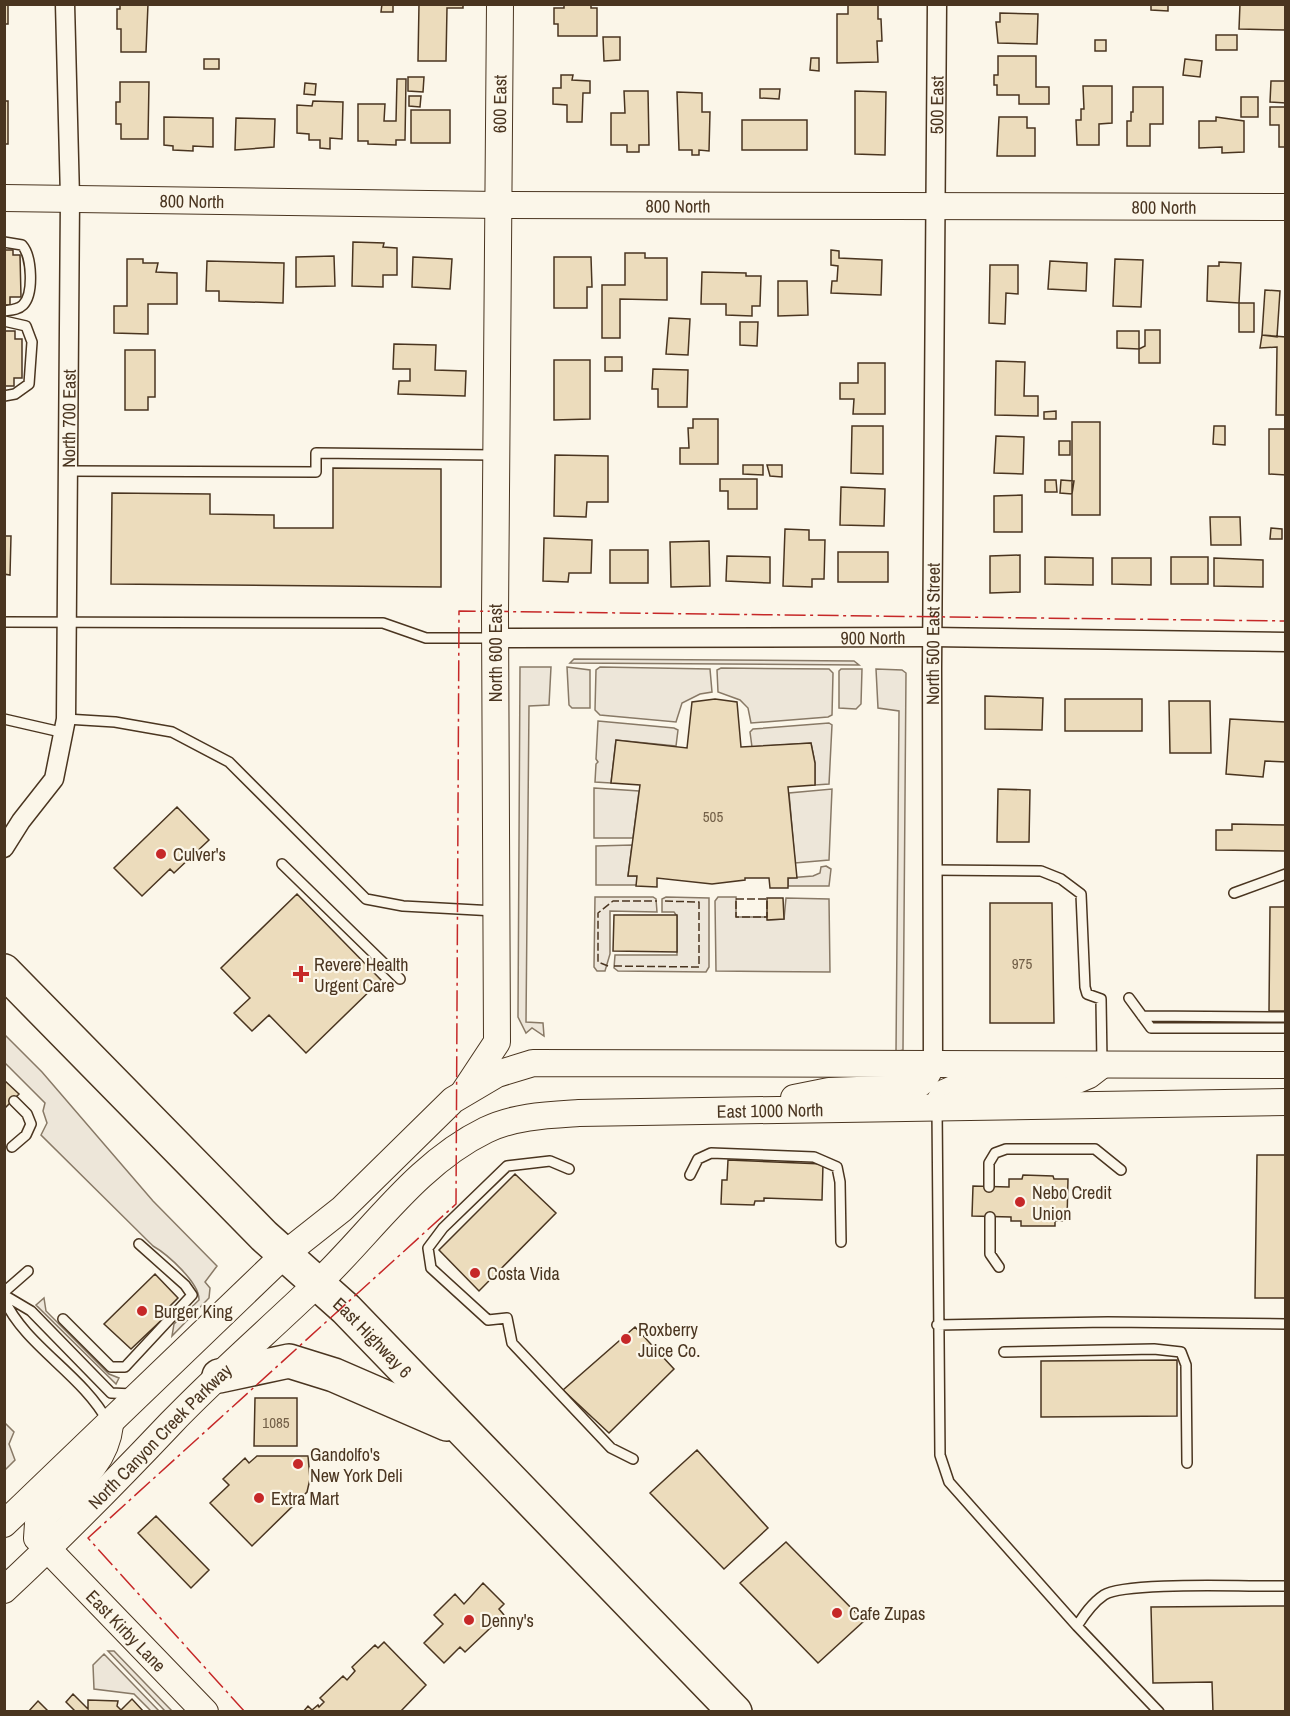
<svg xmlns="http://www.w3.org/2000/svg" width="1290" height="1716" font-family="'Archivo Narrow',sans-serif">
<rect width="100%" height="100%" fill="#fbf6e9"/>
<!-- green -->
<path fill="#ede6d9" stroke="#887966" stroke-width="1.5" d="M574 659 854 661 859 665 570 663Z
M520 667H551L549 705 529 706 526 1022 543 1023 544 1036 532 1028 526 1033 518 1017Z
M567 667 590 670V708H572L569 705Z
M600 667 710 669 712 692 700 694 682 703 676 722 600 715 595 710 596 670Z
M721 668 829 669 833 673 832 715 828 717 751 723 748 708 740 700 718 692 717 670Z
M841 669H862L861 704 856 709 839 708V671Z
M876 669 902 670 906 673 903 1050 896 1052 899 711 878 708Z
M598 721 674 728 678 730 676 746 616 740 611 783 595 782 596 764 598 762 596 759Z
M829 723 832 725 829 784 815 785V763L811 743 752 747 750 732 753 729Z
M594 788 639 791 633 838H594Z
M832 789 829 860 795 863 789 793Z
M632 845 628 876H637V885H596V846Z
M826 866 831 869 829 886H788V878L813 876 820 873 821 867Z
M595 897H653L656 899 657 912 610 911V954L605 971H597L594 967Z
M666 897 709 898V967L706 972 618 971 614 968 615 955H677V916L674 912H662V899Z
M718 897H736V917H767L768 920 784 919 786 898 829 899 830 972 716 971 715 901Z
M4 1034 42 1072 153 1201 217 1266 205 1282 210 1288 209 1298 172 1336 174 1324 199 1300C200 1283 167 1254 153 1246L41 1135 47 1123 43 1111 45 1103 5 1063Z
M44 1298 46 1311 109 1374 119 1378 116 1384 36 1305Z
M5 1423 14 1432 9 1444 15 1460 5 1470Z
M108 1651H114L172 1711H165Z
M104 1654 159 1711H151L134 1694 94 1689 93 1665Z"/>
<!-- building -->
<path fill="#ecdcbc" stroke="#4a3520" stroke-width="1.5" d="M4 4H8V24H4Z
M120 4H148L146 52H121V29H117V9H120Z
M382 4H393V12H381Z
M419 4H463V8H447L446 61H418Z
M564 4H591V8H597V36H558V24H554V8H564Z
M848 4H878V19H881L882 41H877L878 62 837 63V14H848Z
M1151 4H1168V11L1151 10Z
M1240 4H1286V30L1239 29Z
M1000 13 1038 14 1037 44 998 43 996 22H1000Z
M1216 35H1237V50H1216Z
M603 37H620V60L604 61Z
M1095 40H1106V51H1095Z
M998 56H1036V87H1049V104H1019V95H997V85H994V75H998Z
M811 58H819V71L810 70Z
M204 59H219V69H204Z
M1185 59 1202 61 1200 77 1183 75Z
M561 75H573L572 80 590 81V93H583L582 122H567V105L553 104V88H561Z
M408 77H424L423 92 408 91Z
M397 79H406L405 140H396V145L368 144V141H358V104H385L384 121H396Z
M1271 81H1286V103L1270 102Z
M120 82H149L148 139H121V124H116V102H120Z
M305 83 316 84 315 95 304 94Z
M1083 86H1112V123L1099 124V145H1077L1076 120H1081V109H1084Z
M1133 87H1163V124H1150V146H1127V121H1131V112H1133Z
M760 89H780L779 99 760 98Z
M624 91H648L649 145H639V152H627V145H611V113H625Z
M855 91 886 92 885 155 855 154Z
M677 92 702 93V112H710L709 151 699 150V155H692V150H679Z
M409 96H421L420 107 409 106Z
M1241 97H1258V117H1241Z
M4 101H8V144H4Z
M313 101 343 102 342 139 330 138V149L320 148V140H309V134L297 133V105L312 106Z
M1270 107H1286V147H1279V125H1270Z
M411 110H450V143H411Z
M164 117 213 118V147L193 146V151L173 150V146L164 145Z
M999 117H1027V128H1035V156H997Z
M1216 117 1244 121V152L1222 153V147L1199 148V121H1216Z
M236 118 275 119 274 147 235 150Z
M742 120H807V150H742Z
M353 242 384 243 383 247 397 248V275H383V287L352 286Z
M4 250H13V255H20L21 297H10V305H4Z
M831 250 839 251V258L882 260 881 295 831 293 832 281H837L838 266 831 265Z
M625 253H645V258H667V300L620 299V338H602V285H625Z
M334 256 335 286 296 287V257Z
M413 257 452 259 450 289 412 287Z
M554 257H591L592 287H587V308H554Z
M127 259H143V263H158L156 272 177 273V304H148V334L114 333V306H127Z
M1115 259 1143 260 1141 307 1113 306Z
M207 261 284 263 283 303 219 301V291H206Z
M1050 261 1087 263 1086 291 1048 289Z
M1219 262 1241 263 1239 303 1207 301 1208 266H1219Z
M990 265H1018V294L1006 293 1005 324 989 323Z
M702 272 746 273V276H761L760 306H752V316L726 315V304H701Z
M778 281H807L808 315 778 316Z
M1265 290 1280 291 1277 337 1262 335Z
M1239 303H1254V332H1239Z
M669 318 690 319 688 355 666 354Z
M740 322H758L757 346 740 345Z
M1145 330H1160V363H1139V349L1145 346Z
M4 331H15V339H22V378H14V386H4Z
M1117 331H1139V349L1117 348Z
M1262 335 1286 337V415H1276L1277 347 1260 348Z
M394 344 436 345 435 370 466 371 465 396 398 394 399 381H410V369H393Z
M125 350H155V397H148V410H125Z
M605 357H622V371H605Z
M554 360H590V419L554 420Z
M996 361 1025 362 1024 396H1038V416L995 415Z
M858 363H885V414H853L854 399H840V383H858Z
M653 369 688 370 687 407H658V389H652Z
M1056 411V419H1044V412Z
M693 419H718V464H680V448H689L688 428H693Z
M1072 422H1100V515H1072Z
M852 426H883V474L851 473Z
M1214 426H1225V445L1213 444Z
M1269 429H1286V475L1269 474Z
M996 436 1024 437 1023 474 994 473Z
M1059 441H1070V455H1059Z
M555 455 608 456V502H587L586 517 554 516Z
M743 465H763V475L743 474Z
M767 465H782V477L770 476Z
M333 468 441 469V587L111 584 112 493 210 494V514L274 515V528H333Z
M720 479H757V509H728V491H720Z
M1045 480H1056L1057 492H1045Z
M1061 480 1074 481 1072 494 1060 493Z
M841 487 885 489 884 526 840 525Z
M1022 495V532H994V496Z
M1210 517H1240L1241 545H1211Z
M1271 528 1282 529V539H1270Z
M785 529 809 530V540H825L824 579H812V587L783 586Z
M4 536H11L10 575 4 574Z
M544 538 592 540 591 573H569L568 582 543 581Z
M709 541 710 586 671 587 670 542Z
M610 550H648V583H610Z
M838 552H888V582H838Z
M1020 555V592L990 593V556Z
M727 556 770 557V583L726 581Z
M1045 557 1093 558V585L1045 584Z
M1171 557H1208V584H1171Z
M1112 558H1151V585L1112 584Z
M1214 558 1263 560V587L1214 586Z
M985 696 1043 698 1042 730 985 729Z
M715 699 737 702 741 747 811 743 815 763V785L788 787 797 878H788V888H770L769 878H745V880L712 884 657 878V887L636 886 637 876H628L640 785 611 783 616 740 687 748 692 702Z
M1065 699H1142V731H1065Z
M1169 701H1210L1211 753H1170Z
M1230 719 1286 722V762L1265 761 1263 777 1226 774Z
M998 789 1030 790 1029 842H997Z
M177 807 209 840 174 873 170 869 142 896 114 868Z
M1232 824 1286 825V851L1216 850V830H1232Z
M297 894 381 980 306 1053 269 1015 252 1031 234 1013 250 998 221 968Z
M767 898H783L784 919 767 920Z
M990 903H1052L1054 1023H990Z
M1270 907H1286V1011H1269Z
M614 915H677V952L613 951Z
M4 1080 19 1094 4 1109Z
M1257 1155H1286V1298H1255Z
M728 1160 823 1164 822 1200 764 1198V1201H755L754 1205 721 1204 722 1180H727Z
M515 1174 556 1213 479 1291 439 1250Z
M1023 1175 1053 1176 1054 1179H1068L1067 1221H1055V1226H1021V1221H1011V1217L972 1216 973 1186 1009 1187V1179H1022Z
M155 1274 178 1298 166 1310 169 1313 131 1349 104 1324Z
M635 1327 674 1369 609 1433 563 1390Z
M1177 1360V1416L1041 1417V1361Z
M255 1398H297V1446H254Z
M697 1450 768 1528 724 1569 650 1493Z
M257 1456H308L310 1479 307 1492 252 1546 210 1503 229 1485 223 1479 245 1458 249 1463Z
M156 1516 209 1570 191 1588 138 1533Z
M786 1542 864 1621 818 1663 740 1583Z
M483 1583 504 1604 499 1609 504 1615 465 1652 460 1647 444 1663 424 1643 443 1624 434 1615 455 1594 464 1604Z
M1286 1606V1712H1213L1212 1682 1153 1683 1151 1607Z
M384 1642 426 1685 400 1712H303L308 1706 312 1710 318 1705 319 1707 324 1702 320 1698 343 1676 347 1680 355 1671 352 1667 375 1645 378 1648Z
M73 1694 88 1709V1700L118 1701 117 1706 121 1710 132 1699 144 1712H76L66 1702Z
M38 1701 49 1712H28Z"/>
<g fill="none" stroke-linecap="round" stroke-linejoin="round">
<!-- lane casing -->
<g stroke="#4a3520" stroke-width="12">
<path id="lane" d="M4 242 22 245C32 256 34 294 23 305 18 310 11 310 4 311
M4 321 26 326 32 342 29 384 15 394 4 396
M68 471 316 472V453L493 455
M4 622 383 623 426 638H493
M4 719 65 733
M66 719 115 722 172 732 229 762 366 899 403 906 495 911
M282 864 400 979
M932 870 1041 871 1061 879 1081 894 1085 987 1087 994 1101 999 1102 1062
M1234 893 1286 874
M1129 998 1151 1028H1286
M1142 1016 1286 1017
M937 1108 940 1455 949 1482 1077 1626
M12 1147 26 1135 31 1124 27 1114 14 1101
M569 1169 550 1161 507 1166 443 1228 428 1248 431 1268 488 1320 507 1318 512 1343 611 1448 633 1459
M690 1175 698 1159 711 1153 814 1157 837 1167 840 1182 841 1242
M989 1187V1163L995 1153 1006 1149H1095L1121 1170
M990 1217V1254L999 1267
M4 1292 28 1271
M4 1295 31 1311 111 1393 132 1394
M4 1299C25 1346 82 1374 108 1422
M63 1319 111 1367H125L192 1295 185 1285 139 1244
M937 1325 1108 1322 1286 1324
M1004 1352 1154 1349 1181 1352 1186 1365 1187 1463
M1159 1712 1077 1626C1084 1615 1092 1603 1104 1595 1125 1581 1254 1587 1286 1586"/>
</g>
<!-- street casing -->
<g stroke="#4a3520" stroke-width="21">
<g id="street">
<path id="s1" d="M495 638 932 637 1286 642"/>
<path id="s2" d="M4 848 21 821 54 779 66 719 70 198 65 4"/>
<path id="s3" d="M933 1063 932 669 937 4"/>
</g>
</g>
<!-- secondary casing -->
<g stroke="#4a3520" stroke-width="28">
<g id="secondary">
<path id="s4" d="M4 198 498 205 1286 207"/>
<path id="s5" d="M464 1092 497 1042 495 614 500 4"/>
<path d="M794 1098 829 1091 914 1088 924 1080 933 1063"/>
<path d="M937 1106 944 1093 960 1086 1070 1083 1089 1075 1102 1065"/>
<path id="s6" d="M110 1425C105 1470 66 1491 38 1523L37 1538 205 1712"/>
<path d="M4 1524 285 1254 342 1209 453 1100 497 1074 533 1063 1286 1065"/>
<path id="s7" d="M4 1590C62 1536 117 1480 171 1423 217 1375 268 1331 316 1285 371 1233 416 1164 486 1130 515 1116 548 1115 579 1113L1286 1102"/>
</g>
</g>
<!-- highway casing -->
<g stroke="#4a3520" stroke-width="36">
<g id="highway">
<path id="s8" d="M4 971 264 1236 346 1309 735 1712"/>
<path d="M219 1376 289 1361 334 1375 447 1424"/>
</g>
</g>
<!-- lane -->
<use href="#lane" stroke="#fbf6e9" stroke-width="9"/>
<!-- street -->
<use href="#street" stroke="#fbf6e9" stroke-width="18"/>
<!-- secondary -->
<use href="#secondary" stroke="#fbf6e9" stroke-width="26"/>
<!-- highway -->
<use href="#highway" stroke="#fbf6e9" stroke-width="33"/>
<!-- fence -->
<path stroke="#4a3520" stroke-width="1.5" stroke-dasharray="8 3" stroke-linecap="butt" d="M736 899H767V917H736Z
M608 966 598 962V913L613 901H657
M614 966 699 967V902L662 901"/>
<!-- power -->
<path stroke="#c62828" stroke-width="1.5" stroke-dasharray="21 4.5 3 4.5" stroke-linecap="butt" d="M245 1712 88 1538 456 1204 459 611 1286 621"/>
</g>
<!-- markers -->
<g fill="#c62828" stroke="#fbf6e9" stroke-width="2">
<circle cx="161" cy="854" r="6"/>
<path d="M298 965h6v6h6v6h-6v6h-6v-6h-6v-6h6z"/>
<circle cx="1020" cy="1202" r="6"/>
<circle cx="475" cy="1273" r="6"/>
<circle cx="142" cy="1311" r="6"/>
<circle cx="626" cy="1339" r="6"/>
<circle cx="298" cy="1464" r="6"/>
<circle cx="259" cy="1498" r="6"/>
<circle cx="837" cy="1613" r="6"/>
<circle cx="469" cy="1620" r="6"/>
</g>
<g text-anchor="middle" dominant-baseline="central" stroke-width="4.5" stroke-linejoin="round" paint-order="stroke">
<!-- number labels -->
<g font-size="15" fill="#725f47">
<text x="713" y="816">505</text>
<text x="1022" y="963">975</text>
<text x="276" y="1422">1085</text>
</g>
<!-- street labels -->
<g font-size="18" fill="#4a3520" stroke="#fbf6e9">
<text stroke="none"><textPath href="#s5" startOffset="998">600 East</textPath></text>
<text stroke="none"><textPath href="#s3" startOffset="958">500 East</textPath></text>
<text stroke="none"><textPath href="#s4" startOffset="188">800 North</textPath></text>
<text stroke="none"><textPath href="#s4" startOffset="674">800 North</textPath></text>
<text stroke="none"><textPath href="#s4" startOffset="1160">800 North</textPath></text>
<text stroke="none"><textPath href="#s2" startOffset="447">North 700 East</textPath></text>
<text stroke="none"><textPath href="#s3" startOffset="429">North 500 East Street</textPath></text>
<text stroke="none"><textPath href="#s1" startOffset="378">900 North</textPath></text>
<text transform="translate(495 653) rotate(-90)">North 600 East</text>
<text stroke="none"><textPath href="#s7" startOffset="954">East 1000 North</textPath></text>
<text stroke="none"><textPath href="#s8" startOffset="520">East Highway 6</textPath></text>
<text stroke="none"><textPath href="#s7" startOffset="219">North Canyon Creek Parkway</textPath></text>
<text stroke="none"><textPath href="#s6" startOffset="268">East Kirby Lane</textPath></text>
</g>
<!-- poi labels -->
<g font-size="18" fill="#4a3520" stroke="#fbf6e9" text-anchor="start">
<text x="173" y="854">Culver's</text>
<text x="314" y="964">Revere Health<tspan x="314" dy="21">Urgent Care</tspan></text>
<text x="1032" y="1192">Nebo Credit<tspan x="1032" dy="21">Union</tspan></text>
<text x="487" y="1273">Costa Vida</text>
<text x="154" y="1311">Burger King</text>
<text x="638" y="1329">Roxberry<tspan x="638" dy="21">Juice Co.</tspan></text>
<text x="310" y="1454">Gandolfo's<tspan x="310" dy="21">New York Deli</tspan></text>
<text x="271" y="1498">Extra Mart</text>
<text x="849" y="1613">Cafe Zupas</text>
<text x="481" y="1620">Denny's</text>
</g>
</g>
<!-- border -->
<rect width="1290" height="1716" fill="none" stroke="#4a3520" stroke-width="12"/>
</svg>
